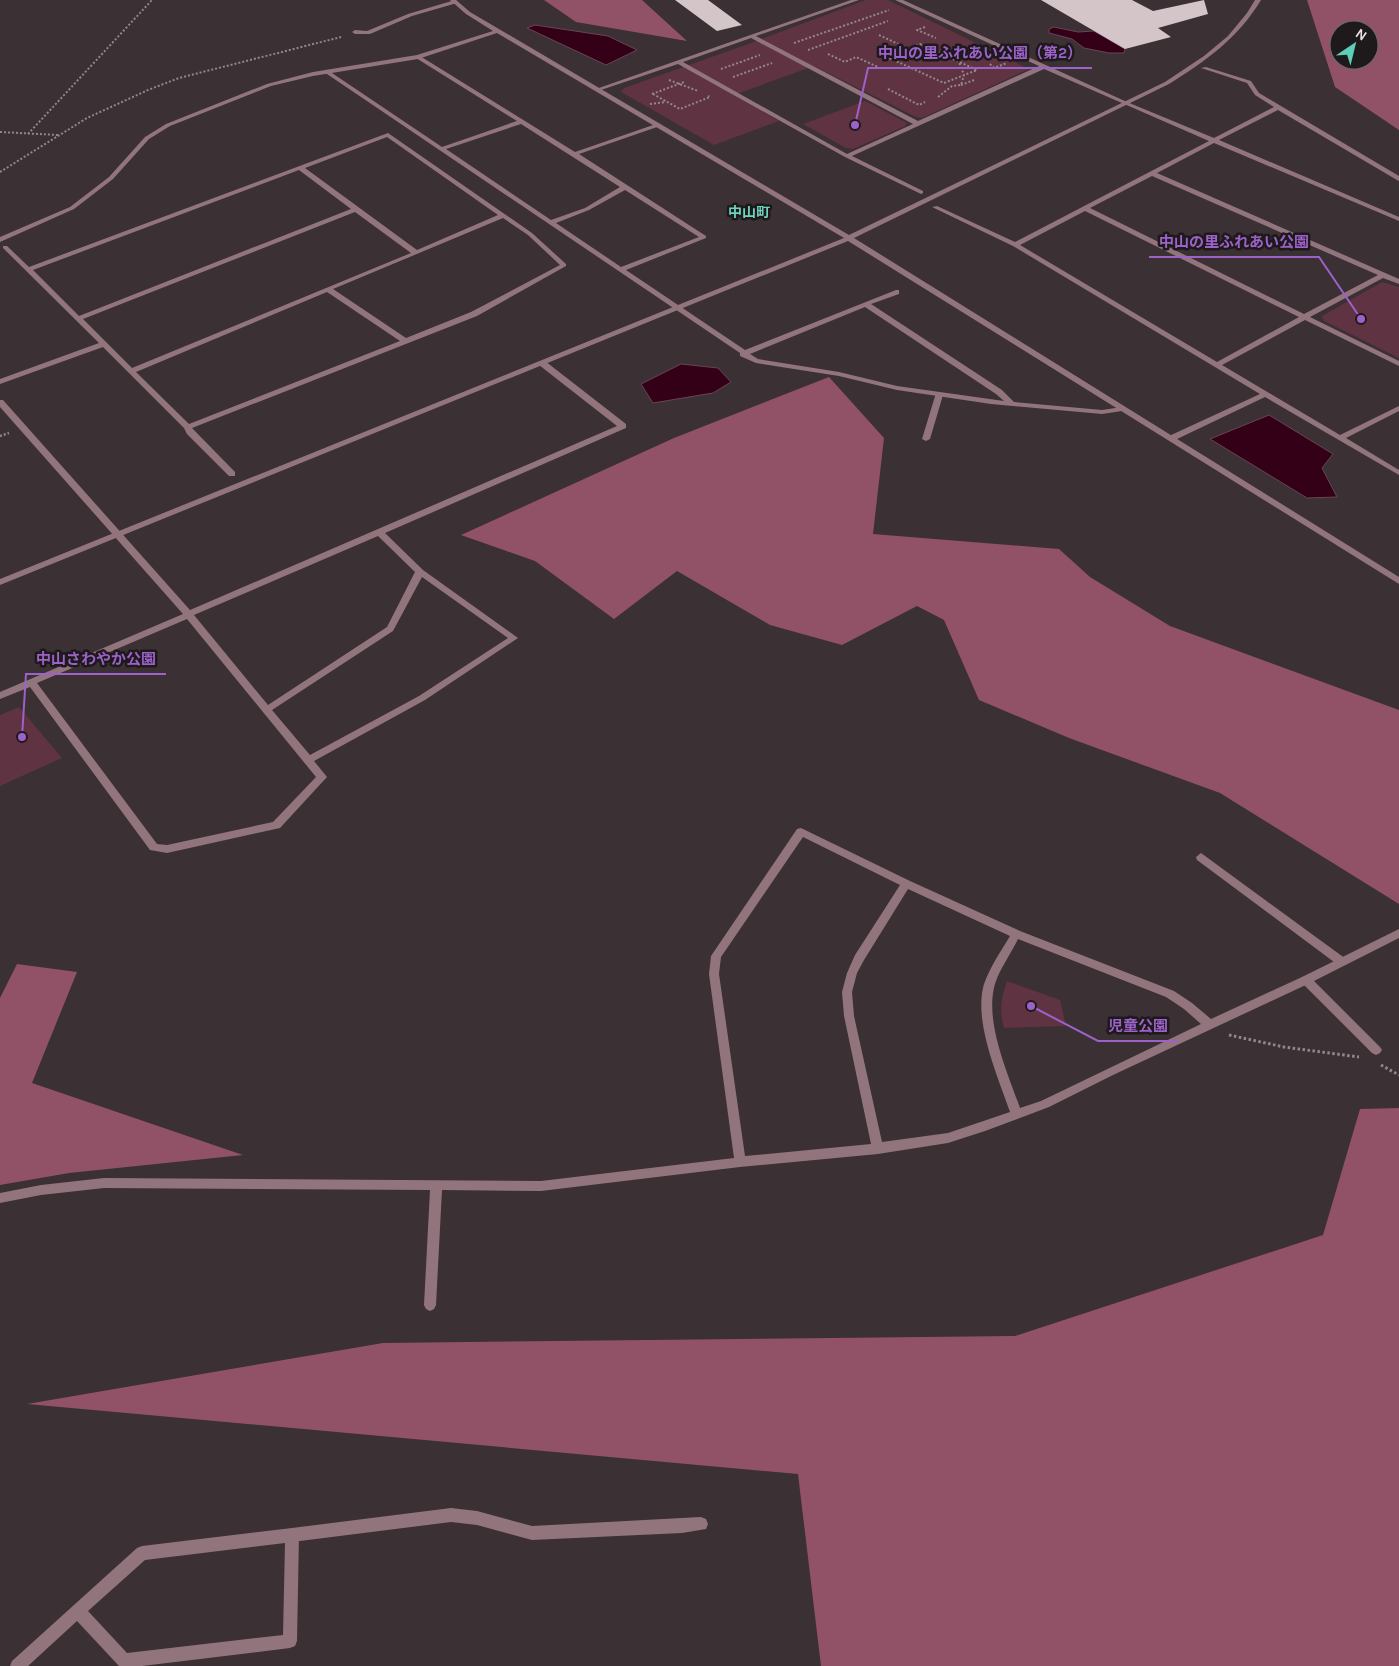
<svg xmlns="http://www.w3.org/2000/svg" width="1399" height="1666" font-family="Karla,'Noto Sans JP',sans-serif">
<rect width="100%" height="100%" fill="#3b3033"/>
<!-- green -->
<path fill="#5f3342" d="M866 0H888L1029 69 922 118 916 117 814 66 734 95 779 121 714 145 621 92 624 88 748 44Z
M865 101 907 123 905 126 853 149 846 148 803 124Z
M1382 282 1399 287V358L1324 321 1322 316Z
M19 707 62 758 0 786V715Z
M1007 981 1060 1000 1066 1026 1004 1028C999 1009 1001 999 1007 981Z"/>
<!-- forest -->
<path fill="#915268" fill-rule="evenodd" d="M544 0H642L687 41 576 22Z
M1307 0H1399V130L1335 87ZM1339 30H1369V60H1339Z
M829 377 884 438 873 534 1059 549 1090 577 1170 626 1399 710V904L1220 793 1069 738 979 700 944 620 917 606 842 645 770 625 677 571 614 619 535 561 461 535 674 438Z
M17 964 77 972 32 1083 243 1155 69 1173 0 1185V998Z
M1399 1108V1666H821L798 1474 27 1404 383 1343 1015 1336 1323 1235 1360 1109Z"/>
<!-- water -->
<path fill="#340017" stroke="#6a4454" d="M535 25 608 36 637 50 606 65 527 28Z
M1054 27 1078 32 1094 31 1125 49 1124 53H1109L1084 48 1072 39 1049 33V29Z
M681 364 718 368 731 382 713 393 653 403 641 384Z
M1269 415 1333 454 1322 468 1337 497 1307 498 1210 439Z"/>
<!-- building -->
<path fill="#d3c5c8" d="M675 0H708L742 25 717 31Z
M1041 0H1132L1153 11 1204 0 1208 14 1158 28 1171 37 1125 49Z"/>
<g fill="none" stroke-linecap="round" stroke-linejoin="round">
<!-- path-far2 -->
<path stroke="#91888a" stroke-width="2" stroke-dasharray="2 2" stroke-linecap="butt" d="M925 27 917 30 936 38
M879 35 913 51 936 53
M794 43 889 10
M920 44 977 70 944 83 887 57Z
M808 50 888 21
M828 54 845 62 856 57 878 67
M990 64 994 68 1007 63
M721 69 760 55
M733 77 772 63
M669 80 698 91
M961 85 974 80
M888 89 919 105 925 102
M652 94 684 82
M653 94 680 109 710 97 708 96
M938 97 952 86 961 85 964 75 959 62
M650 104 666 102
M0 132 58 135
M28 134 152 0
M0 172 87 118 148 90 179 78 341 37"/>
<!-- path-far1 -->
<path stroke="#91888a" stroke-width="2.5" stroke-dasharray="2 2" stroke-linecap="butt" d="M0 436 9 433"/>
<!-- path -->
<path stroke="#91888a" stroke-width="3" stroke-dasharray="2.5 2.5" stroke-linecap="butt" d="M1229 1035 1284 1047 1359 1057
M1381 1065 1399 1075"/>
<!-- service -->
<path fill="#92747d" fill-rule="evenodd" d="M936 393H939L943 395 930 439 926 441 922 439Z
M1201 853 1346 959 1347 962 1346 965H1338L1197 860 1196 857Z
M1306 976 1310 977 1380 1047 1382 1050 1380 1053 1376 1055 1372 1053 1302 983 1301 980 1302 977Z
M292 1528 297 1530 299 1535 297 1641 295 1646 290 1648 142 1666H119L77 1621 28 1666H10L12 1661 137 1548 142 1546ZM285 1543 283 1635 127 1653 88 1611 145 1560Z"/>
<!-- minor -->
<path fill="#92747d" fill-rule="evenodd" d="M455 0 457 1V3L412 16 370 34H355L352 32 355 30 367 31 408 14Z
M851 0H859L756 36 918 121 1039 66 895 0H903L1127 102 1214 138 1274 107 1255 95 1247 83 1201 68 1206 67 1251 81 1259 93 1399 176V181L1397 180 1278 110 1219 140 1399 217V221L1214 143 1157 173 1399 279V284L1383 278 1310 317 1399 361V366L1305 320 1222 365 1340 435 1399 406V411L1346 438 1399 470V475L1265 397 1175 440H1169V436L1260 394 1013 246 932 207 937 206 1015 242 1209 141 1044 69 852 156 923 191V193L921 194 845 157 678 64 601 90 596 89ZM751 38 913 124 847 154 683 62ZM1152 176 1378 275 1304 314 1090 208ZM1085 211 1299 317 1217 362 1020 245Z
M416 56H420L575 152 656 124H660V126L579 154 706 236V238L626 270 745 350 896 290H899V294L871 304 1002 390 1014 402 1102 410 1122 407 1126 409 1122 411 1102 414 991 404 897 390 839 376 756 363 740 356V353L324 72 329 71 442 147 517 121 416 58ZM521 124 620 187 585 208 551 220 446 149ZM625 190 699 237 621 267 556 223 589 210ZM865 307 996 394 1004 401 897 386 839 372 758 359 750 354Z
M388 133 532 233 566 264V266L477 316 192 428 235 472V476H229L187 434 184 428 103 347 0 384V379L99 343 3 248V246H7L29 267ZM387 137 498 215 417 250 305 168ZM299 170 351 209 79 316 33 270ZM355 212 411 253 132 368 83 319ZM503 218 528 235 560 265 471 312 406 338 333 289ZM327 292 400 341 189 424 136 372Z
M539 361H545L626 424V428L385 533 423 570 518 638 425 700 314 761 327 777 280 828 167 853 150 850 30 687 0 699V692L183 614 0 407V400H3L190 610 617 426 539 365ZM378 536 415 572 387 627 268 705 194 615ZM422 577 508 638 419 696 310 755 272 710 393 631ZM187 619 316 777 273 822 167 845 157 844 37 683Z
M801 828 910 881 1020 931 1174 991 1192 1003 1211 1019 1302 977 1399 929V938L1310 983 1113 1075 1049 1107 985 1131 948 1143 878 1154 740 1167 541 1191 442 1190 436 1305 434 1309 430 1311 426 1309 424 1305 430 1190 104 1188 41 1195 0 1203V1193L41 1185 104 1178 541 1181 734 1158 709 974 711 956 797 829ZM803 837 900 885 855 955 847 973 842 992 844 1016 871 1144 745 1156 719 974 721 957ZM908 889 1010 936C1001 951 990 967 984 984 973 1021 998 1077 1010 1112L948 1133 882 1142 854 1016 852 992 857 973 864 960ZM1018 939 1166 997 1184 1009 1201 1024 1041 1101 1020 1108C1008 1074 984 1021 995 984 1000 968 1011 954 1018 939Z
M451 1508 477 1511 532 1526 701 1517 706 1519 708 1524 706 1529 682 1533 532 1540 477 1525 451 1522 292 1542 287 1540 285 1535 287 1530 292 1528Z"/>
<!-- tertiary -->
<path fill="#92747d" fill-rule="evenodd" d="M450 0H456L470 12 849 235 1165 82 1204 56 1228 36 1247 13 1255 0H1261C1238 38 1206 61 1169 84L854 238 1399 577V584L848 241 0 585V579L844 238 497 33 418 59 313 76 271 86 170 126 149 139 113 179 74 209 0 242V237L70 207 109 177 145 137 166 124 267 84 313 72 417 55 493 31 466 14Z"/>
</g>
<g text-anchor="middle" dominant-baseline="central" stroke-width="5" stroke-linejoin="round" paint-order="stroke">
<!-- far-quarter labels -->
<g font-size="14" font-weight="bold" fill="#6ed3bf" stroke="#1e191b">
<text x="749" y="212">中山町</text>
</g>
</g>
<!-- callouts -->
<path fill="none" stroke="#9c62ca" stroke-width="2" d="M855 125L868 68H1092M1361 319L1319 257H1149M22 737L26 674H166M1031 1006L1098 1041H1178"/>
<g fill="#9c62ca" stroke="#1e191b" stroke-width="2">
<circle cx="855" cy="125" r="5"/>
<circle cx="1361" cy="319" r="5"/>
<circle cx="22" cy="737" r="5"/>
<circle cx="1031" cy="1006" r="5"/>
</g>
<g font-size="15" text-anchor="middle" font-weight="bold" fill="#9c62ca" stroke="#1e191b" stroke-width="5" stroke-linejoin="round" paint-order="stroke">
<text x="980" y="58">中山の里ふれあい公園（第2）</text>
<text x="1234" y="247">中山の里ふれあい公園</text>
<text x="96" y="664">中山さわやか公園</text>
<text x="1138" y="1031">児童公園</text>
</g>
<!-- north arrow -->
<g transform="translate(1354 45) rotate(35)"><circle r="24" fill="#1e191b" stroke="#6f696b"/>
<path d="M0-4L9 19L0 12L-9 19Z" fill="#5dceb8"/>
<text y="-8" font-size="14" font-weight="bold" text-anchor="middle" fill="#e9e1e3">N</text>
</g>
</svg>
